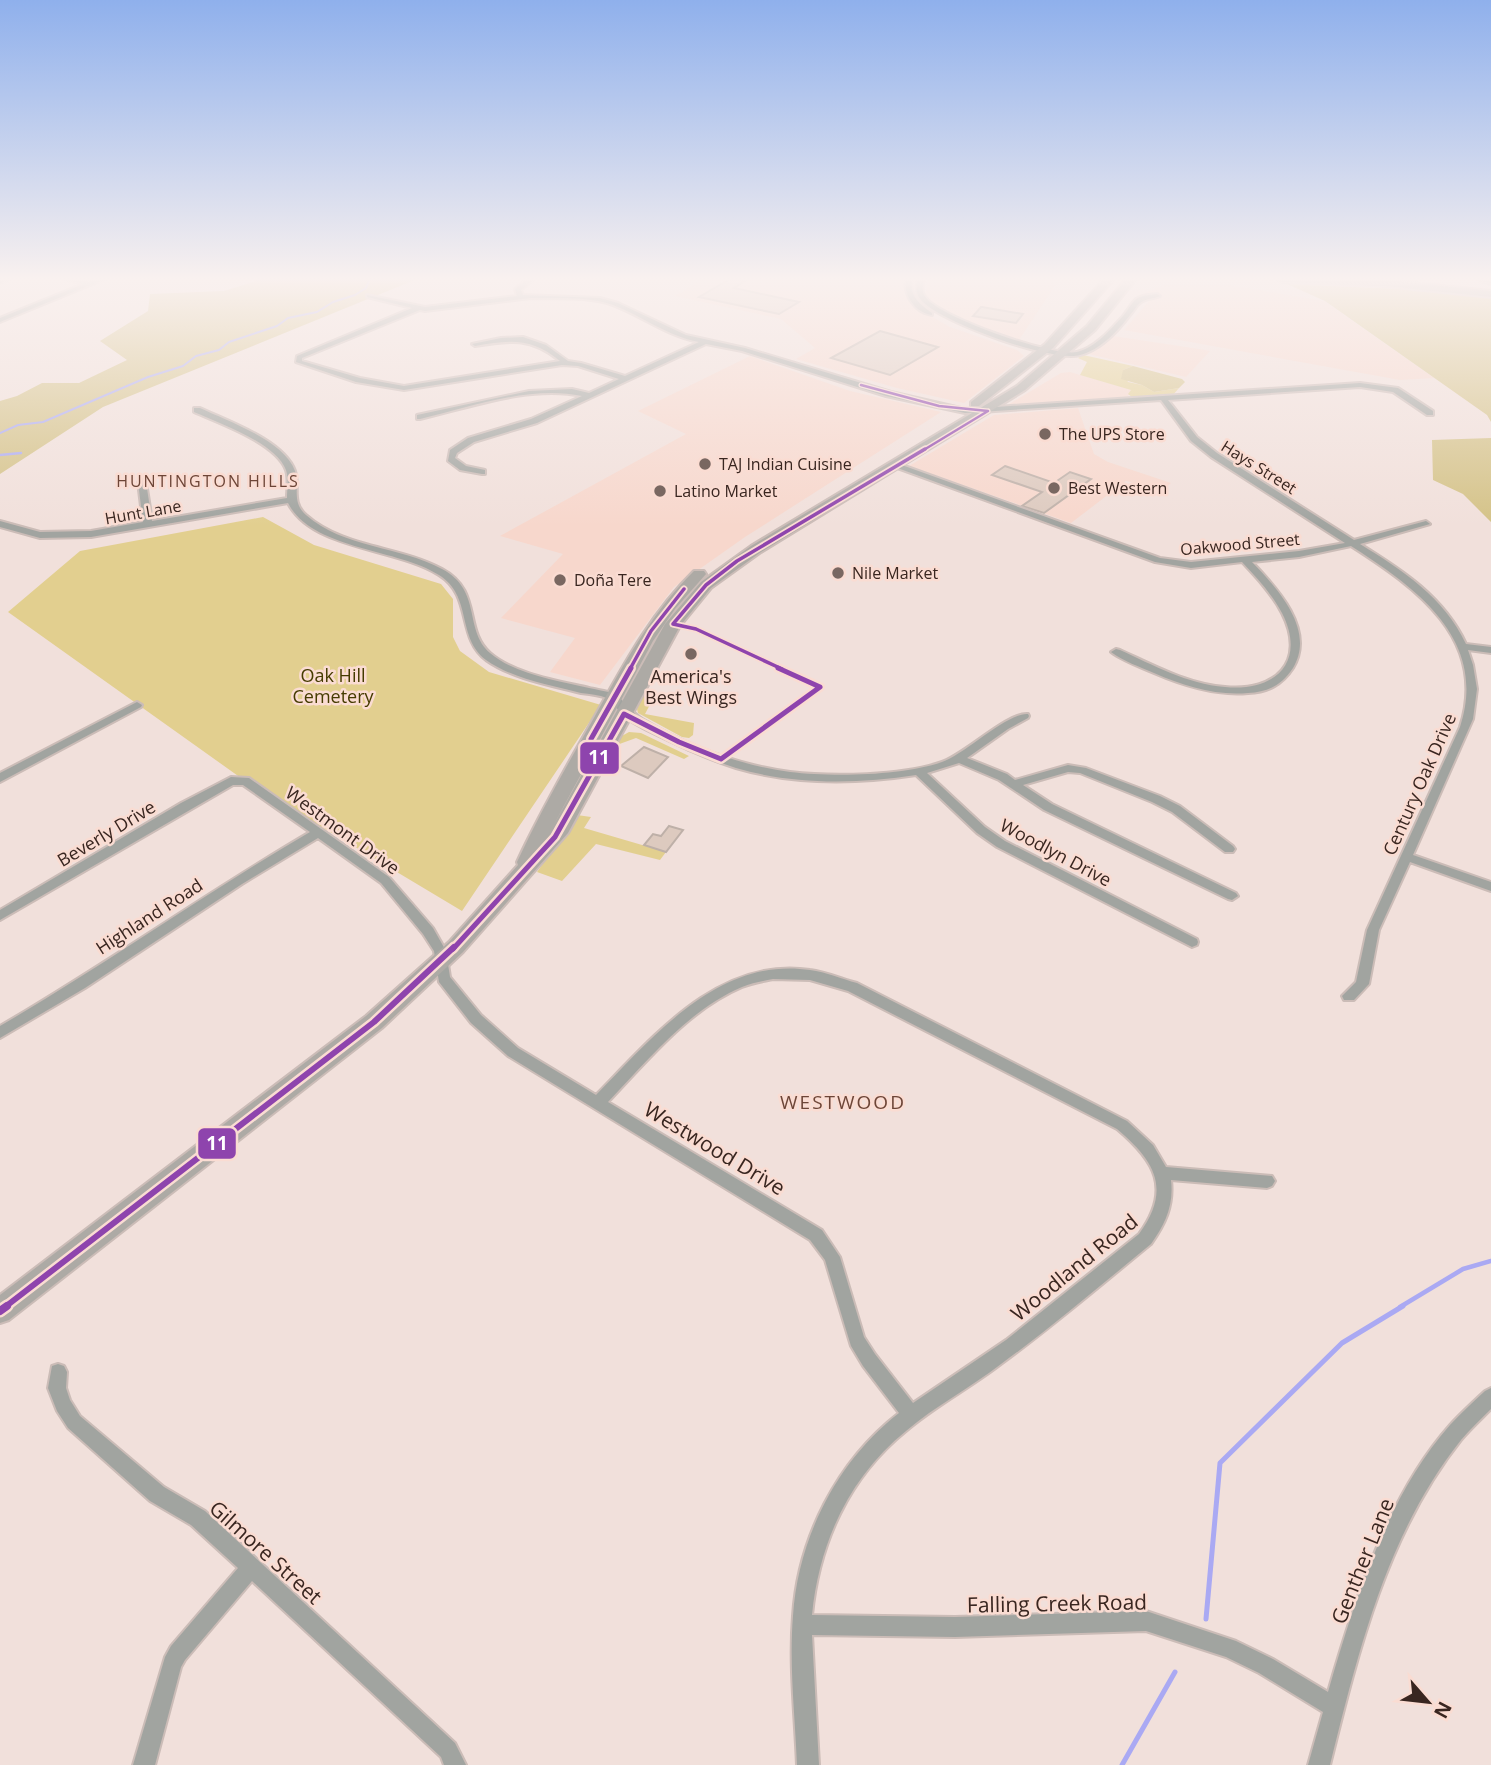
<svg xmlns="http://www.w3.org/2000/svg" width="1491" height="1765" font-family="'Open Sans',sans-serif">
<rect width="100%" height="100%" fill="#f1e0db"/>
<!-- built -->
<path fill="#f7d7cc" d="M703 279H906L904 293 918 309 950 327 1017 350 1024 356 964 403 897 388 796 359 815 348 781 319 675 296Z
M929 279H1054L1056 284 1019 340 981 328 933 305 925 297Z
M1164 285H1229L1324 301 1434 378 1400 380 1124 330 1150 300 1137 296Z
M1113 336 1199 349 1210 351 1186 377 1089 354Z
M750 356 850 391 941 412 745 537 674 587 600 685 550 672 575 638 501 618 563 554 500 536 686 434 638 411Z
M1070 372 1132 390 1128 396 1132 397 1006 406 1061 373Z
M1078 408 1094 454 1108 462 1171 483 1163 490 1126 481 1071 523 909 466 994 415Z"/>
<!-- green -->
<path fill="#e2cf8f" d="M1083 355 1133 366 1123 370 1128 382 1142 385 1154 392 1179 388 1172 396 1132 397 1128 394 1131 390 1080 375 1087 362 1078 358Z
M263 517 314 545 441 584 453 599V637L460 651 489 672 601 705 462 911 248 783 8 612 80 551Z
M643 696 654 697 645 714 694 723 693 735 689 738 682 737 638 713 637 709Z
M629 732 641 733 689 756 684 759 636 738 614 746 620 737Z
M577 815 591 817 584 828 666 852 660 860 596 844 562 881 537 872Z"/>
<!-- forest -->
<path fill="#d4c287" d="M255 279H417L103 407 0 474V401L17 396 42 383H79L127 360 100 341 148 311 150 294 224 291 256 281Z
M1287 284 1401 289 1491 297V422L1487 415 1325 301Z
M1133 366 1182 379 1185 382 1179 388 1154 392 1142 385 1121 379 1123 370Z
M1491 438V522L1463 494 1433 480 1432 440Z"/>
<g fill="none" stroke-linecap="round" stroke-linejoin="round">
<!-- stream-far3 -->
<path stroke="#aaa9f3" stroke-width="2" d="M0 433 18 425 43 422 148 377 183 366 196 356 219 350 229 342 277 326 288 318 317 312 333 302 355 295 366 288 370 279"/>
<!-- stream-far2 -->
<path stroke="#aaa9f3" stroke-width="2.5" d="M0 455 21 453"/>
<!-- stream-far1 -->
<path stroke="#aaa9f3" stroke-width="4.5" d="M1400 1307 1463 1269 1491 1261"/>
<!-- stream -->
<path stroke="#aaa9f3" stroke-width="5" d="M1206 1619 1220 1463 1342 1343 1403 1306
M1122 1765 1175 1672"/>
</g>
<!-- building -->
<path fill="#ddcabf" stroke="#beb0a8" stroke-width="2" d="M730 279H748L734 288 799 302 779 314 699 297Z
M981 307H982L1023 314 1016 323 973 316Z
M880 331 934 346 938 347 890 375 831 358Z
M1005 466 1054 483 1070 472 1091 479 1044 513 1022 506 1042 492 992 475Z
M644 747 668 757 648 778 621 766Z
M669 826 683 830 666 852 644 845 653 834 661 836Z"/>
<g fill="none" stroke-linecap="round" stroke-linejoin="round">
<!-- minor casing -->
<g stroke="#cbbcb7" stroke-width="4">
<path id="minor" d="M0 279H9L0 283Z
M65 279 89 282 97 279H105L0 322V318L83 284Z
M527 279H534L521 290 523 295 600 298 618 303 686 335 745 348 891 392 965 409 1360 383 1398 388 1433 411V415H1427L1393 392 1360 387 1168 400 1197 437 1217 453 1354 540 1426 521 1430 524 1360 544C1402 570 1444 597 1466 644L1491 647V653L1468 650 1473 665 1477 689 1473 719 1413 855 1491 882V891L1410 862 1379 930 1369 984 1354 1000H1344L1342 996 1356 982 1367 930 1460 727C1489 639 1415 587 1351 546L1299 557 1252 562C1277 588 1316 630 1293 668 1282 685 1268 692 1248 693 1216 696 1184 686 1154 673 1140 667 1123 661 1111 652L1116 649 1120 650C1153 665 1187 684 1225 687 1275 692 1307 662 1282 613 1272 594 1257 578 1242 562L1191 568 1155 562 892 466 899 464 1160 558 1191 562 1299 551 1345 543 1211 457 1191 441 1161 400 965 413 886 396 742 351 706 344 537 423 474 442 457 453 455 458 466 466 485 470V474H482L460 470 448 461 450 450 468 438 531 419 582 396C530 385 471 407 420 419H417V415L529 391 572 389 589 393 619 379 578 366 562 365 404 390 356 382 296 362 297 356 412 308 367 297V295L425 307 517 296 515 289ZM531 298C557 299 588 296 613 305 642 316 667 336 699 342L625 376 581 363 568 361 546 345 523 337 501 338 472 344 475 346C510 340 531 337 560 361L404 386 360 378 302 361V358L420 310 425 311Z
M906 279H912C909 296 919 304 932 313V315C916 313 903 296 906 279Z
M918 279H924C922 286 921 293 927 299 943 318 1052 357 1077 352 1095 348 1111 329 1123 316 1127 311 1131 304 1136 299 1142 295 1150 295 1157 294L1160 296C1154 299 1146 298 1140 303 1136 306 1134 311 1130 315 1118 331 1100 350 1080 355 1053 363 945 323 924 303 916 296 915 288 918 279Z
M194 408H200C227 421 284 440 295 471 300 487 291 502 306 515 343 548 400 546 442 569 483 591 463 629 490 653 514 674 559 681 589 688 597 690 607 691 615 694 621 697 632 713 642 719 686 745 738 765 790 772 832 777 902 776 942 762 965 754 1008 712 1028 714L1029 716 1028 718 1008 729 967 758 1007 774 1015 780 1068 765 1086 768 1160 796 1180 806 1233 846 1235 849 1233 852H1225L1172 812 1152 802 1080 773 1068 772 1023 785 1052 804 1236 893 1238 896 1232 900 1228 899 1044 810 999 780 959 763 927 773 985 827 1005 841 1197 939 1198 942 1197 945 1192 947 997 847 977 833 916 775C857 784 794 785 736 768 704 758 674 743 643 728 636 724 628 720 621 714 617 709 613 701 607 698 599 695 590 694 581 693 550 685 513 679 486 660 456 637 473 596 439 575 397 548 312 550 288 503L91 537 40 538 0 527V521L40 532 91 531 143 522 138 482 142 480 146 482 152 521 287 498C287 489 289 479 286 470 276 443 219 423 194 412Z
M137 702 142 705 141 707 0 782V773Z
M231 777 249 778 389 877 433 928 446 951 450 977 481 1015 518 1048 596 1095C653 1037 719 956 810 970 826 972 842 979 857 983L1127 1121 1153 1145 1166 1167 1272 1176 1275 1181 1272 1186 1267 1188 1171 1180C1174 1206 1165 1224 1151 1244 1101 1285 1053 1326 1001 1364 970 1388 935 1406 906 1431 849 1477 819 1543 812 1615L955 1617 1146 1611 1236 1641 1273 1659 1328 1692C1354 1602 1387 1496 1450 1425 1461 1413 1473 1402 1485 1391L1491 1388V1409C1481 1419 1470 1429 1461 1440 1387 1533 1358 1652 1330 1765H1308L1323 1712 1259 1673 1226 1657 1146 1631 955 1637 812 1635 819 1765H797C795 1715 789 1665 793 1616 798 1538 837 1461 899 1413L863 1366 851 1346 825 1260 810 1240 508 1056 471 1023 439 982 434 951 423 934 381 883 318 838 242 884 85 988 0 1038V1026C105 965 204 894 310 832L243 785H233L0 920V910L181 803ZM773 979 810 980 848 991 1117 1129C1155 1161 1172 1189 1139 1234L1006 1340 913 1403 875 1354 864 1337 840 1257 822 1230 608 1102C648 1060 688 1010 742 987 752 983 763 981 773 979Z
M58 1364 64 1366 67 1372 66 1388 70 1400 80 1416 164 1487 205 1511 455 1743 466 1765H444L441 1757 252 1581 185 1660 181 1667 155 1765H133L165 1657 171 1646 238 1568 191 1525 150 1501 68 1428 57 1411 48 1388 52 1366Z"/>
</g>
<!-- highway casing -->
<g stroke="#cbbcb7" stroke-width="4">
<path id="highway" d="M1104 279H1114L1053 348 979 406H971V402L1045 344Z
M1126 279H1136L1095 330 1025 390 761 552 711 588 680 626 568 833 463 952 382 1028 9 1320 0 1323V1295L366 1016 449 942 518 865 517 862C540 812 568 764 595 716 624 664 651 613 694 571H704L706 574 675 609 653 641 552 828 665 624 701 582 751 546 1017 386 1087 326Z
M1277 279 1385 280 1491 291V297L1385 286 1282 282Z
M1479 279H1491V284L1481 281Z"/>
</g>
<!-- minor -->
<use href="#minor" fill="#a1a4a0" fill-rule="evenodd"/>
<!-- highway -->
<use href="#highway" fill="#adaaa5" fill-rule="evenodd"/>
<!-- bus-1-far4 casing -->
<g stroke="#fadcd2" stroke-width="5">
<path id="bus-1-far4" d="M861 385 939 406 988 411
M922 451 988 411"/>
</g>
<!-- bus-1-far3 casing -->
<g stroke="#fadcd2" stroke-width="7">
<path id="bus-1-far3" d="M630 669 651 631 684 589
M782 669 696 629 673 624 706 585 737 561 925 449"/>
</g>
<!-- bus-1-far2 casing -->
<g stroke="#fadcd2" stroke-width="10">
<path id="bus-1-far2" d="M591 739 631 668
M453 949 555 837 624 714 679 742 721 759 820 687 778 668"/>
</g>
<!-- bus-1-far1 casing -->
<g stroke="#fadcd2" stroke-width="11">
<path id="bus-1-far1" d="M5 1307 374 1022 454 947"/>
</g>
<!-- bus-1 casing -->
<g stroke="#fadcd2" stroke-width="13">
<path id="bus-1" d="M0 1311 7 1306"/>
</g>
<!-- bus-1-far4 -->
<use href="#bus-1-far4" stroke="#8e44ad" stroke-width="2.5"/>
<!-- bus-1-far3 -->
<use href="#bus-1-far3" stroke="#8e44ad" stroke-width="3.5"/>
<!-- bus-1-far2 -->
<use href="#bus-1-far2" stroke="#8e44ad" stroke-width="5"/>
<!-- bus-1-far1 -->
<use href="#bus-1-far1" stroke="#8e44ad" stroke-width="6"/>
<!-- bus-1 -->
<use href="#bus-1" stroke="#8e44ad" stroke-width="8"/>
</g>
<!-- sky -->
<linearGradient id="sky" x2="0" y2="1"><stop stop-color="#8fb0ec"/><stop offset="0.53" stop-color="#f9f1ef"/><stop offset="1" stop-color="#f9f1ef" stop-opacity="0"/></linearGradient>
<rect width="1491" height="526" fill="url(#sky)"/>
<!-- markers -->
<g fill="#796761" stroke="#fadcd2" stroke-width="2.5">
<circle cx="1045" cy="434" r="7"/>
<circle cx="705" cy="464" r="7"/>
<circle cx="1054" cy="488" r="7"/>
<circle cx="660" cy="491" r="7"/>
<circle cx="838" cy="573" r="7"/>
<circle cx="560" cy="580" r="7"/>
<circle cx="691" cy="654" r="7"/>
</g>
<g text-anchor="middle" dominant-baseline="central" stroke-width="5" stroke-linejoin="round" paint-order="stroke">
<!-- far-poi labels -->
<g font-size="16" fill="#392620" stroke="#fadcd2" text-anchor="start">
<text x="1059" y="434">The UPS Store</text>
<text x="719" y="464">TAJ Indian Cuisine</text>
<text x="1068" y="488">Best Western</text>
<text x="674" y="491">Latino Market</text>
<text x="852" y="573">Nile Market</text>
<text x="574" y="580">Doña Tere</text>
</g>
<!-- far-street labels -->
<g font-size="16" fill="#392620" stroke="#fadcd2">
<text transform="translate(1259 467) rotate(32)">Hays Street</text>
<text transform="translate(143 512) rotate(-10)">Hunt Lane</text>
<text transform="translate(1240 544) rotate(-5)">Oakwood Street</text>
</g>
<!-- far-neighbourhood labels -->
<g font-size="16" letter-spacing="2" fill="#6d4537" stroke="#fadcd2">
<text x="208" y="481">HUNTINGTON HILLS</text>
</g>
<!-- park labels -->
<g font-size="18" fill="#453b00" stroke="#fadcd2">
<text x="333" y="675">Oak Hill<tspan x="333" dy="21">Cemetery</tspan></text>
</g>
<!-- poi labels -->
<g font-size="18" fill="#392620" stroke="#fadcd2">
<text x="691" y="676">America's<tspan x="691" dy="21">Best Wings</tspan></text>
</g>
<!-- street labels -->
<g font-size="18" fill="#392620" stroke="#fadcd2">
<text transform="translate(1419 784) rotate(-66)">Century Oak Drive</text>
<text transform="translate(343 830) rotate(36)">Westmont Drive</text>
<text transform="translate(106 833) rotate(-31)">Beverly Drive</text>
<text transform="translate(1056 852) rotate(28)">Woodlyn Drive</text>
<text transform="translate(149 916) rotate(-33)">Highland Road</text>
</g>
<!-- neighbourhood labels -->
<g font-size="19" letter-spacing="2" fill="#6d4537" stroke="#fadcd2">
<text x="843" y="1102">WESTWOOD</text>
</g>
<!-- near-street labels -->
<g font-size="21" fill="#392620" stroke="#fadcd2">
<text transform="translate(715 1148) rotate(31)">Westwood Drive</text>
<text transform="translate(1074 1267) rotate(-39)">Woodland Road</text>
<text transform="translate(266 1552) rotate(42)">Gilmore Street</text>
<text transform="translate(1362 1561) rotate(-68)">Genther Lane</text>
<text transform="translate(1057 1603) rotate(-1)">Falling Creek Road</text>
</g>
</g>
<g stroke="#fadcd2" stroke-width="2.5">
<rect x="579" y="741" width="41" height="34" rx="7" fill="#8e44ad"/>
<rect x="197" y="1127" width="40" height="33" rx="7" fill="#8e44ad"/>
</g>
<g font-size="19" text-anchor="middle" font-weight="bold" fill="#fff">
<text x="599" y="764">11</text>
<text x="217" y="1150">11</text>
</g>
<!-- north arrow -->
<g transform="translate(1428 1702) rotate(118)" stroke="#fadcd2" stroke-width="5" paint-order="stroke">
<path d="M0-5L12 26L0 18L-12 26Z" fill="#392620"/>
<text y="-10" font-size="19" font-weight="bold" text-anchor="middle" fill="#392620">N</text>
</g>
</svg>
